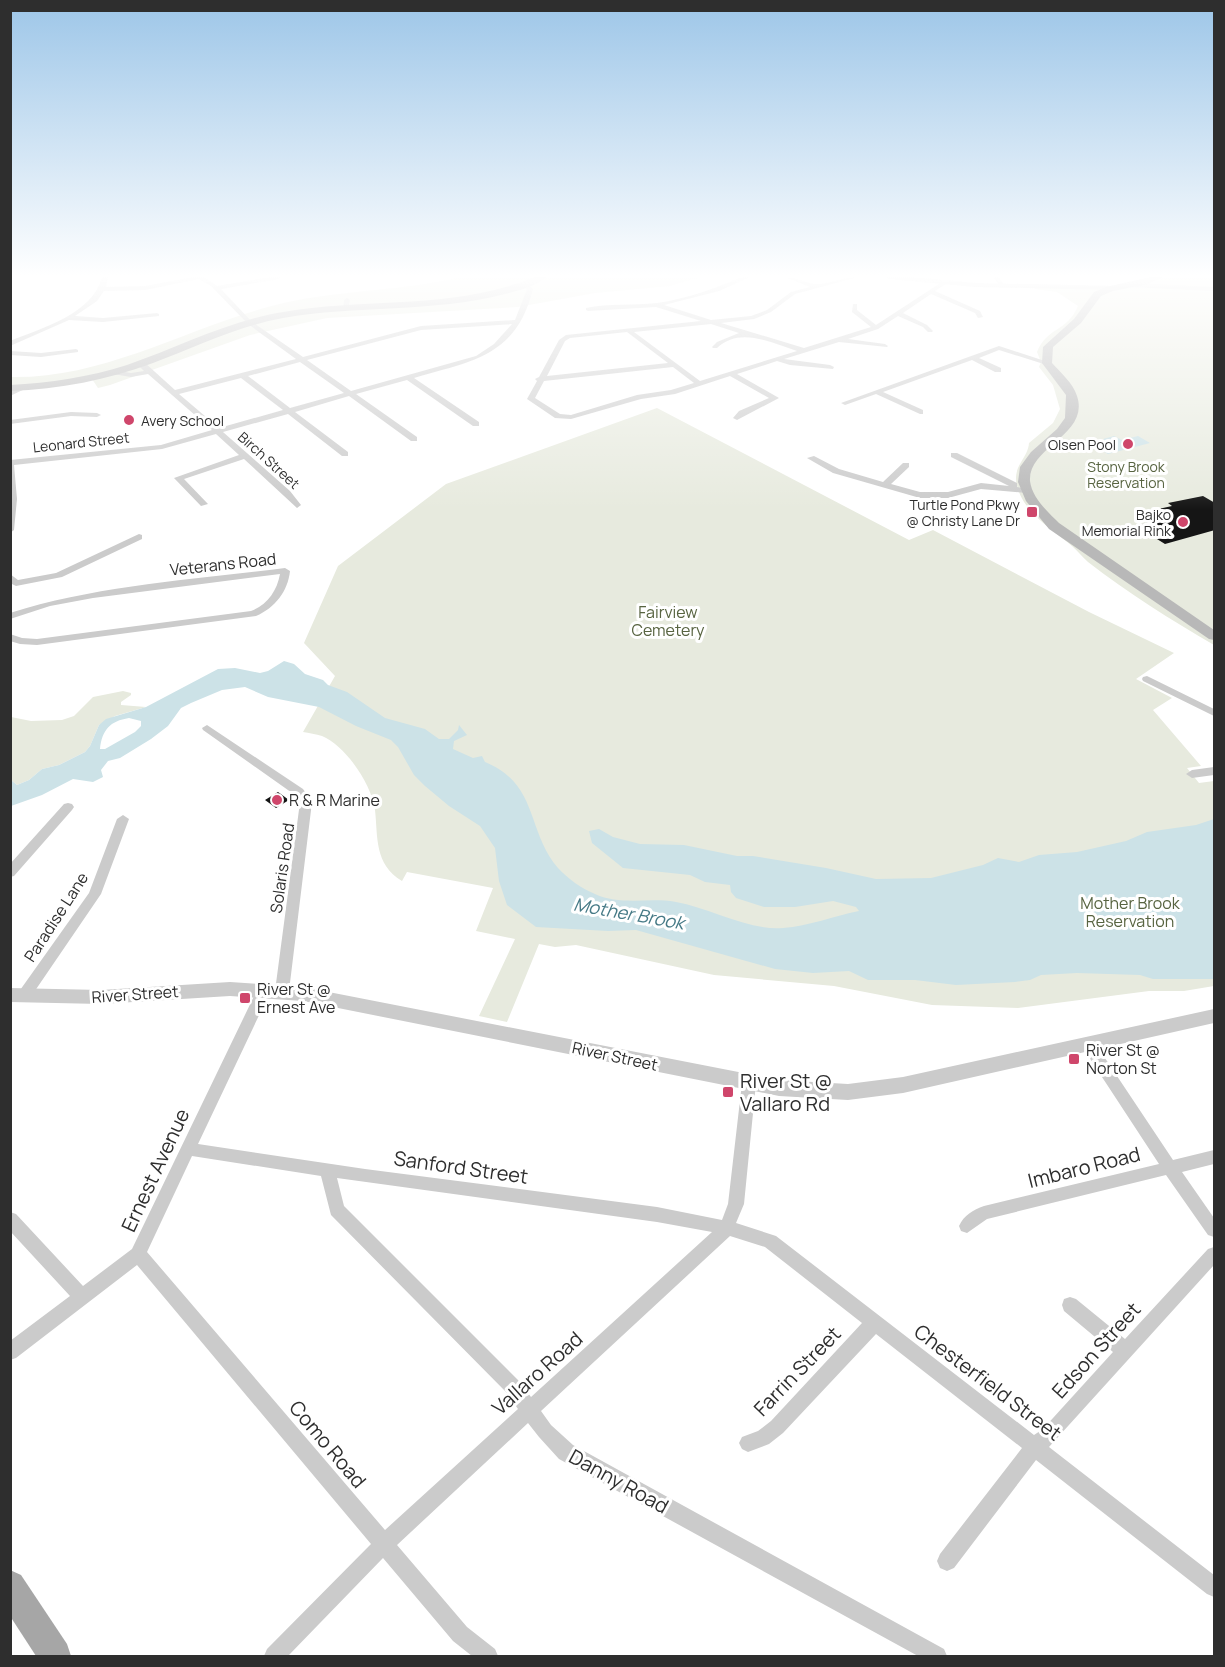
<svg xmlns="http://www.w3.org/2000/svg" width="1225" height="1667" font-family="Manrope,sans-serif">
<rect width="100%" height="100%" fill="#fff"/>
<!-- green -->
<path fill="#e7eade" d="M460 277H701L670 286 595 293 518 307 327 318 250 335 110 385 98 388 92 379 11 392 10 377C109 379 193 323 288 302 344 290 403 291 460 277Z
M1153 277H1214V645C1171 620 1128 593 1088 562 1082 557 1078 551 1072 546 1052 529 1024 513 1017 486 1012 465 1028 459 1029 443L1053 423 1060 409 1053 385 1039 367 1041 362 1037 352C1047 327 1067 332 1078 306L1057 292 1035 289V286C1074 286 1116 291 1153 277Z
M657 408 909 540 933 530 1089 612 1174 653 1136 679 1172 698 1153 710 1201 766 1187 768 1199 783 1214 781V986L1184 991H1149L1018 1008 932 1005 834 986 714 975 576 945 555 947 539 944 507 1022 479 1016 515 939 476 931 493 888 407 872 402 881C374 864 378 837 375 810 372 785 346 746 322 736 316 734 309 733 303 732L335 676 304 643 338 566 446 484Z
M123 691 131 693V695L121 702V705L146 707 115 716 99 725 90 746 85 752 59 765 42 769 29 780 17 785 11 780V717L31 721 62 720 74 716 93 697Z"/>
<!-- water -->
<path fill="#cce2e7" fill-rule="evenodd" d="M1114 436 1122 440 1138 436 1150 443 1108 454 1096 447 1111 444 1103 439Z
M284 661 294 664 305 674 323 680 328 685 347 692 385 718 425 729 439 739H449L458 730 459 725 467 735 454 741 453 749 473 758 482 756 485 762C539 784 526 831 558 868 567 878 582 889 595 894 621 906 649 897 676 902 710 908 750 931 783 928 809 926 834 916 859 911L856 907 833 901 795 907H764L736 898 731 892 730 885 705 882 690 875 623 868 592 843 589 831 599 829 613 837 640 844 684 845 737 856H753L826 868 876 879 931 878 983 865 998 858 1019 862 1039 855 1077 852 1126 841 1147 832 1196 825 1214 819V979H1153L1140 975 1077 973 1041 975 1030 980 1015 982 956 985 915 980H868L849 971 813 973 775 969 636 930 608 931 536 927 507 905 499 881 495 848 480 826 449 806 425 786 414 775 398 747 391 740 356 726 319 707 268 697 245 687 222 690 191 703 181 708 168 726 151 739 120 758 108 761 101 770 103 777 93 782 73 779 42 795 11 806V780L17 785 29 780 42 769 59 765 85 752 90 746 99 725 106 719 146 707 218 669 235 668 260 673 268 671ZM129 718 141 721V726L135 732 105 749H100C102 730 110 721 129 718Z"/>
<!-- building -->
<path fill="#151515" d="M1203 496 1215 503V530L1165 544 1136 526 1165 517 1154 510 1172 506 1168 503Z
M278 792 289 800 276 808 265 800Z"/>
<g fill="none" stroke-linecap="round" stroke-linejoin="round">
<!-- minor -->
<path fill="#cbcbcb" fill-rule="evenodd" d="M102 277H108L106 287 145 286 193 277H204L217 286 270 277H282L279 279 221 289 252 322 303 357 421 326 515 320 527 289 522 285 527 284 533 289C516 357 472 361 414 378L479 422V426H473L407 380 356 394 417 437V441H411L349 396 295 412 348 452V456H342L288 414 223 432 290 491 301 505 297 508 244 459 184 479 208 504 201 506 174 478 239 455 216 434 162 449 14 465 17 499 14 530 10 533V460L161 445 212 430 148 374 131 377 113 374V370L131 373 144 371 137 364 144 362 175 390 296 359 248 324 211 286 199 279 145 290 104 291 97 301 75 316 103 318 157 313 159 314V316L103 322 69 320 10 346V341C42 328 93 314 102 277ZM512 324 494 344 476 356 351 391 307 360 421 330ZM300 362 344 393 290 408 248 376ZM241 378 283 410 219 428 179 394Z
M742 277H750L719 291 664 305 711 320 751 316 767 310 791 292 810 287 785 277C797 277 808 285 819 284 832 283 844 277 858 277L795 294 771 312 754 319 721 323 804 348 871 327 852 312 853 304H857V310L876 325 945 280 947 281V283L935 291 980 311 983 317 978 318 975 313 931 294 903 313 927 325 933 331 932 332H928L923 327 898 316 878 329 848 339 885 344 888 346 887 347 839 342 784 359 830 365 834 367 833 369 790 365 777 361 737 374 779 398 737 420 733 418 739 411 769 398 730 376 675 394 641 399 571 419 555 418 527 399 537 381 535 379 539 377 559 340 566 335 701 321 656 307 588 311 586 310V308C609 303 633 306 657 303 686 299 716 288 742 277ZM711 324 739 333 717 342 712 347 713 348H717C740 326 771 343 797 351L700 381 634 332ZM627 332 668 363 547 376 565 341 570 338ZM673 367 694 383 671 390 637 395 571 415 560 414 535 398 544 381Z
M993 277H999L1005 287H1001Z
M347 298 350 300 348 309 343 310 344 300Z
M999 346 1051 363 1047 365 999 350 979 358 1001 368V372H995L972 360 883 392 923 410V414H920L876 394 845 405 841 403Z
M76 349 78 350V352L41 357 10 355V351L41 353Z
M22 385 29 387 10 396V391Z
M71 412 97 413 101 415 97 417 71 416 10 424V420Z
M951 453H957L1017 483V487L1031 490 1027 493 981 489 948 498H920L833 473 807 458 814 456 839 469 883 482 903 463H909V467L891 484 920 492H948L981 483 1009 486 951 457Z
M139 534 142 535V539L62 577 16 586 10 583V574L18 580 56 573Z
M285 568 290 571C288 591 275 608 256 616L37 645 20 644 10 641V634L22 638 37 639 251 611C267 605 277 591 280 574L93 598 50 606 10 619V613C99 585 193 580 285 568Z
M1147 676 1214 709V716L1143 681 1142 679 1143 677Z
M207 725 303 789 312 802 289 991 287 995 282 996 277 995 275 991 300 802 295 795 203 730 202 728Z
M1214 767V775L1192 778 1186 774 1192 770Z
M68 803 72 804 74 807 72 810 14 876 10 877V864L64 804Z
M123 815 129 819 101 894 28 1001 23 1002 18 1001 16 997 18 993 89 893 117 819Z
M264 985 269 986 271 990 198 1144 365 1169 657 1207 722 1220 728 1204 742 1083 744 1079 749 1077 754 1079 756 1083 744 1204 736 1223 776 1236 1034 1435 1043 1429 1113 1352 1064 1311 1062 1305 1064 1299 1070 1297 1076 1299 1125 1339 1208 1249 1214 1247V1265L1049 1447 1214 1575V1597L1207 1594 1036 1460 954 1568 947 1571 940 1568 937 1561 940 1554 1022 1448 876 1334 783 1433 769 1444 748 1452 742 1449 739 1443 742 1437 758 1431 771 1421 862 1323 765 1247 730 1236 541 1411 551 1425 573 1445 944 1649 947 1656H918L559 1459 539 1437 528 1423 397 1545 467 1627 495 1649 498 1656H472L453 1641 383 1558 288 1656H264L267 1649 371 1544 137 1265 16 1358 10 1360V1341L70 1296 10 1231V1212L16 1214 83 1286 132 1249 257 990 259 986ZM192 1156 321 1176 331 1215 506 1392 518 1409 385 1530 147 1252ZM337 1178 657 1222 712 1232 531 1397 518 1380 344 1206Z
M1088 1038 1093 1040 1173 1160 1214 1150V1164L1182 1172 1214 1218V1237L1208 1235 1166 1175 987 1219 967 1233 961 1231 959 1226C964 1215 973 1210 984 1206L1159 1164 1083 1048 1081 1044 1083 1040Z"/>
<!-- tertiary -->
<path fill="#cbcbcb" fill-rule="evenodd" d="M885 277H911L976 283 1115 286 1119 288 1115 290 976 287 889 279Z
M1132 283 1214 287V291L1129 287 1128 285Z
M230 982 303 987 779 1080 848 1084 903 1077 1214 1009V1023L903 1093 848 1100 779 1096 303 1001 230 996 101 1004 10 1002V988L101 990Z"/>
<!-- secondary -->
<path fill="#b8b8b8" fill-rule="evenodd" d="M535 277H547C536 286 518 291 505 294 432 313 356 305 283 318 238 326 196 347 153 363 107 380 60 389 10 391V385C50 383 89 377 127 365 179 347 228 321 283 312 369 297 450 311 535 277Z
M1151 277H1163L1148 284 1113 291 1101 296 1081 323 1053 347 1052 363C1061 373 1073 383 1077 396 1090 435 1028 446 1030 481 1032 498 1048 512 1059 523L1214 630V640L1209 639 1049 529 1026 501 1018 482 1020 467 1031 452 1057 429 1065 418 1066 395 1042 363 1043 347 1074 319 1094 292 1106 287Z"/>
<!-- primary -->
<path fill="#a6a6a6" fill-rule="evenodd" d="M10 1570 21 1575 67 1644 71 1656H36L10 1616Z"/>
</g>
<!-- sky -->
<linearGradient id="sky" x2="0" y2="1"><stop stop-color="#9dc6e8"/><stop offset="0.54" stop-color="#fff"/><stop offset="1" stop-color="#fff" stop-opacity="0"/></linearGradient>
<rect width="1225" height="510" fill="url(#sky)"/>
<!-- markers -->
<g fill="#cf466b" stroke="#fff" stroke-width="2">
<circle cx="129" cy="420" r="6"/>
<circle cx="1128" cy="444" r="6"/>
<rect x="1026" y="506" width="12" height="12" rx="3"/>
<circle cx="1183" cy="522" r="6"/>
<circle cx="277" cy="800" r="6"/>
<rect x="239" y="992" width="12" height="12" rx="3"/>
<rect x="1068" y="1053" width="12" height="12" rx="3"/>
<rect x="722" y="1086" width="12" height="12" rx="3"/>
</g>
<g text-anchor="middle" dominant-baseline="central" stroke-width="6" stroke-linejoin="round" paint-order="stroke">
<!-- far-poi labels -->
<g font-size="14" fill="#2e2e2e" stroke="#fff" text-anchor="end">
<text x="141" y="420" text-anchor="start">Avery School</text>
<text x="1116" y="444">Olsen Pool</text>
<text x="1020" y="504">Turtle Pond Pkwy<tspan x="1020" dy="16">@ Christy Lane Dr</tspan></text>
<text x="1171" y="514">Bajko<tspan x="1171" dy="16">Memorial Rink</tspan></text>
</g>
<!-- far-street labels -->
<g font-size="14" fill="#2e2e2e" stroke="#fff">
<text transform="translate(81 442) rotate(-6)">Leonard Street</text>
<text transform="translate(269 460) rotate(42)">Birch Street</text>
</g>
<!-- far-park labels -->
<g font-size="14" fill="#586441" stroke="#fff">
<text x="1126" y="466">Stony Brook<tspan x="1126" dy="16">Reservation</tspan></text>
</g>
<!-- street labels -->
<g font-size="16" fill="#2e2e2e" stroke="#fff">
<text transform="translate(223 564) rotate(-6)">Veterans Road</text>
<text transform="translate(282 868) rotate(-82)">Solaris Road</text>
<text transform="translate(56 917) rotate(-57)">Paradise Lane</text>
<text transform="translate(135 994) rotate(-4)">River Street</text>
<text transform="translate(615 1056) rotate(12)">River Street</text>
</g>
<!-- park labels -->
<g font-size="16" fill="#586441" stroke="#fff">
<text x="668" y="612">Fairview<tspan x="668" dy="18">Cemetery</tspan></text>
<text x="1130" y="903">Mother Brook<tspan x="1130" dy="18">Reservation</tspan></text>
</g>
<!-- poi labels -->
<g font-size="16" fill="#2e2e2e" stroke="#fff" text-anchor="start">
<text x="289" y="800">R &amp; R Marine</text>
<text x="257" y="989">River St @<tspan x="257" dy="18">Ernest Ave</tspan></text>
<text x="1086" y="1050">River St @<tspan x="1086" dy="18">Norton St</tspan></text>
</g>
<!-- water labels -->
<g font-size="18" font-style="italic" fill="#467a86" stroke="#fff">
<text transform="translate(629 913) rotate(10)">Mother Brook</text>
</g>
<!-- near-poi labels -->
<g font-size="20" fill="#2e2e2e" stroke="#fff" text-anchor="start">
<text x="740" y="1080">River St @<tspan x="740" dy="23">Vallaro Rd</tspan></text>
</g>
<!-- near-street labels -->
<g font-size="20" fill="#2e2e2e" stroke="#fff">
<text transform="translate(461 1167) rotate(8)">Sanford Street</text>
<text transform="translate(1084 1167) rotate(-14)">Imbaro Road</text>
<text transform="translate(155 1170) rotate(-65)">Ernest Avenue</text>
<text transform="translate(1096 1350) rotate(-48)">Edson Street</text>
<text transform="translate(797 1371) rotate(-46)">Farrin Street</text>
<text transform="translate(537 1373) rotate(-42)">Vallaro Road</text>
<text transform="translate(988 1382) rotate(37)">Chesterfield Street</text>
<text transform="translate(328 1444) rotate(50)">Como Road</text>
<text transform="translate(619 1481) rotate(29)">Danny Road</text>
</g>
</g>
<!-- border -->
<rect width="1225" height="1667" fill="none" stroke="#2e2e2e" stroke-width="24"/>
</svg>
